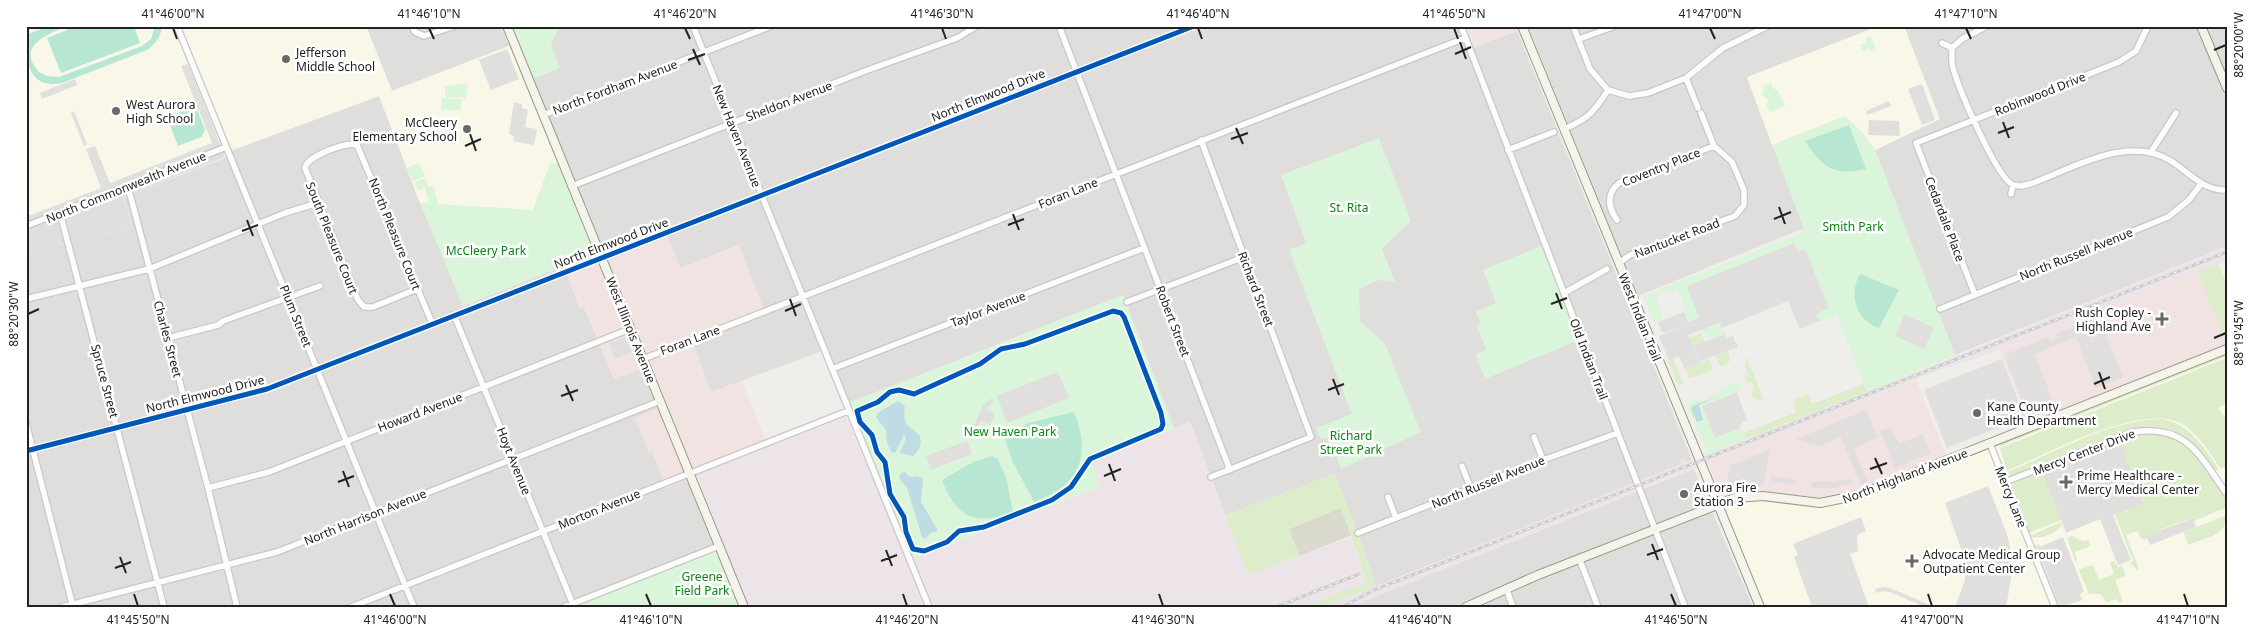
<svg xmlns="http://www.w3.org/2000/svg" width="2253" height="633" font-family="'Noto Sans',sans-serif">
<rect width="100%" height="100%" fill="#f0eeeb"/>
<!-- residential -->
<path fill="#dfdedc" d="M366 26H501L509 46 392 91Z
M512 26H1464L1472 48 1517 31 1692 460 1376 586 1358 533 1335 474 1225 515 1190 422 1174 428 1123 295 846 404 825 350 711 392 693 344 739 245 680 268 664 229 602 251Z
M1528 26H1879L1747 78 1804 228 1638 296Z
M1899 26H2227V246L1955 355 1875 150 1935 121Z
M379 96 463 306 564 265 580 309 584 307 614 378 641 368 658 408 649 453 652 451 667 488 687 479 715 545 564 607H26V241L29 253 132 228 124 197 225 158 230 151Z
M1694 469 1753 607H1350L1379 595Z"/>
<!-- commercial -->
<path fill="#f1e3e1" d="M1464 26H1515L1517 31 1472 48Z
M664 229 680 268 739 245 766 315 693 344 711 392 742 381 768 447 667 488 652 451 649 453 635 418 658 408 642 369 615 379 585 307 581 309 564 265Z
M2197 272 2227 345 2029 423 2000 350Z
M1916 379 1947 458 1858 494 1823 500 1752 492 1722 499 1708 463Z"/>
<!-- industrial -->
<path fill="#ede4e9" d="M2227 246V260L2130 299 2000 350 1937 371 1350 607H1324L1681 464 1680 460 1684 458 1686 462 1867 392Z
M846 417 909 560 1100 487 1090 462 1190 422 1248 575 1350 537 1367 582 1303 607H749L696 475Z"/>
<!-- education -->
<path fill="#f8f7e8" d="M26 26H173L225 157 124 197 132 228 61 245 26 241Z
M180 26H366L392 91 509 46 557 163 550 164 533 210 420 203 379 96 230 151Z
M1879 26H1904L1940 119 1875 150 1864 134 1845 116 1772 145 1747 77Z
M2227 354V607H1765L1727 513 1730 504 1751 499 1817 507 1856 501Z"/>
<!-- construction -->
<path fill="#d9d9cd" d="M1341 508 1352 535 1299 556 1289 529Z"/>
<!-- grass -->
<path fill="#ddeccb" d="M2218 263 2227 285V345L2197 272Z
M1701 333 1705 343 1693 348 1689 338Z
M1727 347 1730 361 1721 367 1715 355Z
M2227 354V356L1998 447 2002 443Z
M1746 356 1764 399 1760 401 1753 398 1751 392 1754 389 1752 382 1747 383 1745 377 1748 374 1745 366Z
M1673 358 1683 383V384L1678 385 1668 360Z
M2227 358V403L2218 408 2227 420V466L2221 469C2211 455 2201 438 2187 427 2149 397 2047 454 2007 471L2000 448Z
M1710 359 1713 370 1689 378 1685 368Z
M1864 384 1867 392 1746 439 1744 433 1796 412 1793 400 1808 394 1812 404Z
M2161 419C2189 423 2205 448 2219 470L2214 471C2190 438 2174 420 2129 429L2011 476 2005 473C2053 454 2108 420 2161 419Z
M2141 433C2191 433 2201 464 2227 500V507L2194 521 2192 518C2181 522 2151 531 2145 540L2141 538 2137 531 2126 535 2139 569 2137 570 2130 563 2133 561 2115 514 2124 510 2127 513 2126 509 2144 502 2119 441Z
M2038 473 2043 475 2061 520 2029 533 2011 486 2014 483Z
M1335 474 1358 533 1376 586 1324 607H1303L1367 582 1341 508 1289 529 1299 556 1248 575 1225 515Z
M2227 515C2227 536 2204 538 2188 545L2184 532Z
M2061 522 2062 526C2057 533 2038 541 2030 536Z
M2072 536 2083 541 2089 540 2090 546 2075 552 2077 560 2075 561 2067 538Z
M2039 544 2040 546 2036 548 2060 607H2058L2034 547Z
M2114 561 2118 567 2122 566 2126 576 2115 580 2123 602 2119 603 2117 599 2107 602 2100 594H2089L2079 570 2093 565 2099 580 2114 574 2110 563Z"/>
<!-- park -->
<path fill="#daf5da" d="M512 26H559L551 45 560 68 533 79Z
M1871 36 1876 50 1871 52 1869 49 1863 51 1860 45 1866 42 1865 38Z
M1771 83 1773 88 1779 92 1785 106 1770 112 1766 103 1770 101 1761 94 1764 89 1763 86Z
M460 84 468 85 466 98 445 97V87Z
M442 98 462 99 460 110H441Z
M1845 116 1864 134 1875 150 1955 355 1867 392 1837 315 1821 322 1818 320 1816 314 1829 308 1805 249 1700 319 1689 323 1684 311 1686 309 1677 288 1656 296 1664 318 1655 323 1643 296 1803 233 1804 228 1772 145Z
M1379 138 1411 221 1382 249 1395 282 1378 280 1359 289 1360 321 1385 344 1421 432 1341 469 1329 439 1320 438 1316 428 1352 414 1289 250 1306 243 1281 175Z
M419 163 425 176 413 181 407 168Z
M557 163 594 254 463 306 420 203H429L425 188 418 191 415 182 425 178 429 187 433 185 438 202 435 204 533 210 550 164Z
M1541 246 1579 340 1485 379 1476 356V354L1486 349 1477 326 1481 324 1476 312 1496 303 1483 270Z
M1123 295 1174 428 1091 462 1100 487 909 560 846 404Z
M1720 323 1724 335 1709 341 1704 329Z
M1732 384H1740L1743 389 1702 406 1715 438 1738 429 1743 431 1746 439 1708 454 1686 403 1696 399 1702 401C1714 396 1721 389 1732 384Z
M712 552 717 555 738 607H580L583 603Z"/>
<!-- pitch -->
<path fill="#b7e6d2" d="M49 26H68C48 34 15 46 39 72L47 76 59 77 142 46 151 39 155 26H162C161 37 155 44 147 50L62 83C27 90 26 59 26 35Z
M77 26H134L140 43 61 73 47 38Z
M196 106 205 130 201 137 178 146 167 117Z
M1849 125 1866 169C1833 176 1823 168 1805 141Z
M1860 274 1899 290 1879 328C1856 320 1848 295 1860 274Z
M1074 412C1092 457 1079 485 1034 502L1012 460 1005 439 1008 433 1028 423Z
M992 456 997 458 1006 477 1013 512C975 526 957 518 942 480L973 462Z"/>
<!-- parking -->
<path fill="#e0dfde" d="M507 49 519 79 491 90 479 60Z
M188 64 225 157 124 197 132 228 29 253 26 241V217L101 188 86 149 95 146 110 183 212 143 181 66Z
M75 79 77 85 42 99 40 93Z
M1922 84 1935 120 1922 125 1908 89Z
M1889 101 1891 106 1867 115 1866 111Z
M514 102 522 104V108L528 110 525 127 537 129 534 145 513 141 514 136 509 134Z
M74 111 87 144 84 146 71 113Z
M1869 120 1899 121 1900 136 1868 135Z
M1794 243 1798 252 1805 249 1829 308 1816 314 1819 321 1800 329 1788 301 1722 328 1726 338 1733 336 1738 348 1728 350 1699 362 1693 346 1724 335 1720 323 1688 335 1699 363 1684 368 1679 356 1669 360 1659 336 1684 326 1662 333 1658 322 1684 312 1688 322 1699 318 1687 286Z
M1617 287 1655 383 1647 387 1608 291Z
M1905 314 1934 328 1924 349 1895 336Z
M1474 317 1486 350 1476 354V356L1496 406 1422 435 1389 352 1432 335 1439 322 1443 320 1447 319 1463 327 1470 324Z
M2094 318 2097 323 2101 321 2123 377 2096 388 2076 337 2035 354 2055 407 2028 415 2006 360 2009 358 2007 354 2048 337 2050 341 2057 338 2055 334Z
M625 337 632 352 615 359 609 343Z
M2002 359 2025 417 1947 448 1924 390Z
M1058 372 1069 398 1007 423 997 396Z
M1737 392 1747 420 1741 423 1740 428 1715 438 1702 406Z
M991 398 993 401 986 409 995 414 990 425 981 421 972 440 969 437 982 407Z
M1866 410 1878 438 1854 448 1868 483 1861 486 1841 437 1820 446 1796 439Z
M1891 427 1899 444 1923 434 1931 453 1895 468 1880 431Z
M2117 435 2144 503 2113 515 2131 560 2118 565 2100 519 2066 533 2039 465Z
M967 441 972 454 931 470 926 456Z
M1770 450 1763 486 1732 488 1727 473 1731 470 1729 466Z
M1771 476 1797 480 1796 485 1771 481Z
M1850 478 1853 483 1833 488H1811L1812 482H1836Z
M1988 486 2007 534 2011 553V578L2007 602 2005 607H1955L1965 580 1964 557 1945 503Z
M1861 517 1866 531 1857 535 1858 551 1850 554 1869 607H1812L1794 557 1798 555 1793 544Z
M2193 518 2196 527 2150 545 2146 536Z
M2063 537 2084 591 2080 594 2082 600 2060 607 2037 548Z
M1882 587 1890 588 1930 605 1925 607 1890 592 1884 591 1876 593 1875 589Z"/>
<!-- water -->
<path fill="#bfdbe3" d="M1716 397 1699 405 1703 420 1697 422 1691 409 1692 406Z
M898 401 905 406C902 427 910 425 920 436 922 446 919 450 913 456L900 453 906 438 904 435 895 453 891 452 887 442 886 430 876 417 879 412Z
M905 472 910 477 918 476 923 479 921 502 937 529V531L930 533 925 539 922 537 907 488 899 478 901 473Z"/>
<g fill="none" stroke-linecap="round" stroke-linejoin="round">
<!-- street casing -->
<g stroke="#c9c8c7" stroke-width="8">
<path id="street" d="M177 26 414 607
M412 26 415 32 424 36 455 26
M693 26 929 607
M1059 26 1230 470
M1461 26 1685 607
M1573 26 1590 69 1608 90
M1579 39 1615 26
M1942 43 1952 48 1962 39 1987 26
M1952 48C1952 55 1951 61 1953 68 1959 89 1996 177 2013 185L2011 194
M1686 78 1698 108
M1608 90 1629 96 1648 93 1686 78 1723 48 1768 26
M543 115 771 26
M1564 129C1588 119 1594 112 1608 90
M1201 140 1311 437 1211 477
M357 145C346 141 306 157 305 168L358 300 364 307H373L417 289
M357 145 432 323
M357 145 359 136
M1508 150 1554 132
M2151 152 2176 113
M2013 185 2022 186 2033 183C2073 168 2129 134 2171 161 2190 173 2203 191 2227 190
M572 186 865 71 957 38 977 26
M128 187 208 488 237 607
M60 213 164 607
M1617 220C1608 207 1606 194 1619 183L1714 146
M26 226 226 147
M1619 263 1630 255 1735 216 1744 205V190L1732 162 1714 146 1701 113
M1564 293 1607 269
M1975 295 1916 143 2119 62 2136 51 2148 26
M26 299 149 269 285 213 318 203
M1127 302 1244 257
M1940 309 2168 217 2189 200 2201 184
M454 315 574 607
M168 338 218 325 223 321 320 286
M643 359 1465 38
M832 369 1144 248
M26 423 73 607
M1534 437 1543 460
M1990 444 2055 607
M26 451 267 389 1194 26
M1462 466 1471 489
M2005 482 2133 432C2187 424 2199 455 2227 494
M208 488 269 472 630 329
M1388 497 1396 518
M1358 533 1543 460 1618 433
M1579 558 1598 607
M1506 588 1513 607
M62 607 277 552 660 401
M351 607 848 411
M564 607 719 546"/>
</g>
<!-- secondary casing -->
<g stroke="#999a82" stroke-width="10">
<path id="secondary" d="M507 26 744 607
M1522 26 1760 607
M2201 26 2227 88
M1466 607 1538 575 1735 498 1763 496 1820 503 1859 495 2227 349"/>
</g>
<!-- street -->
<use href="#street" stroke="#fdfcfc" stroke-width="5.5"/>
<!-- secondary -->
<use href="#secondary" stroke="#f4f4ed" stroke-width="8"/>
<!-- rail casing -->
<g stroke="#ccc" stroke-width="3">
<path id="rail" d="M1276 607 1359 574
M1342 607 1374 590 2227 252"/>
</g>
<!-- rail -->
<use href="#rail" stroke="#fff" stroke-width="1" stroke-dasharray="4" stroke-linecap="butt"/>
<!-- cycleway casing -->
<g stroke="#fff" stroke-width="8">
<path id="cycleway" d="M1113 311 1121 313 1124 317 1161 413 1163 424 1161 429 1090 459 1071 487 1052 500 984 527 959 531 947 542 924 551 913 549 906 532 904 517 890 494 885 462 877 452 872 435 860 422 857 411 878 402 890 392 899 390 914 394 980 364 1001 349 1025 344Z
M26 451 267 389 1194 26"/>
</g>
<!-- cycleway -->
<use href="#cycleway" stroke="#0057b8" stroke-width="5"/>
</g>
<!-- ticks -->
<path fill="none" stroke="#222" stroke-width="2" d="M173 28 177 39M429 28 434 39M685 28 690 39M942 28 946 39M1198 28 1202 39M1454 28 1458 39M1710 28 1715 39M1966 28 1971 39M1460 42 1466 59M693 49 700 65M2214 50 2226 45M1455 54 1471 47M688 60 705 54M2003 122 2009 138M1236 128 1243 144M1998 133 2014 127M470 134 476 151M1231 139 1248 133M465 146 481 139M1779 207 1785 224M1013 214 1019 230M1774 219 1791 212M247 220 253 236M1008 225 1024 219M242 231 258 225M1556 293 1562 309M790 299 796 316M1551 304 1567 298M785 311 801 304M28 314 39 309M2214 338 2226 333M2099 372 2105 389M1333 379 1339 395M2094 384 2110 377M566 385 573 401M1328 390 1344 384M561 396 578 390M1875 458 1882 474M1109 464 1115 481M1870 469 1887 463M343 471 349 487M1104 476 1121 469M338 482 354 476M1652 544 1658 560M886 550 892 566M1647 555 1663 549M120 557 126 573M881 561 897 555M115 568 131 562M134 594 138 606M390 594 395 606M646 594 651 606M903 594 907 606M1159 594 1163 606M1415 594 1420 606M1671 594 1676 606M1928 594 1932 606M2184 594 2188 606"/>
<!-- markers -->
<g fill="#6a6968" stroke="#fff" stroke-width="2">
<circle cx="286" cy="59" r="5"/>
<circle cx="116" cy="111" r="5"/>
<circle cx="467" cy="129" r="5"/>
<path d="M2159.5 311.5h5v5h5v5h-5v5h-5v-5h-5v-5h5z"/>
<circle cx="1977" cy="413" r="5"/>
<path d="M2063.5 474.5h5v5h5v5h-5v5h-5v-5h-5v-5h5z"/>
<circle cx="1684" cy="494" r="5"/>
<path d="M1909.5 553.5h5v5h5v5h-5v5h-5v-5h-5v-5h5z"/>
</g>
<g text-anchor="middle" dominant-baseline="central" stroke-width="5" stroke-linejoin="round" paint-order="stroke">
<!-- poi labels -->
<g font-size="12" fill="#222" stroke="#fff" text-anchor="start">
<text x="296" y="52">Jefferson<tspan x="296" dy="14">Middle School</tspan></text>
<text x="126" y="104">West Aurora<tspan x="126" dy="14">High School</tspan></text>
<text x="457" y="122" text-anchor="end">McCleery<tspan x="457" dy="14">Elementary School</tspan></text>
<text x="2151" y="312" text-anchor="end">Rush Copley -<tspan x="2151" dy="14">Highland Ave</tspan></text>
<text x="1987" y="406">Kane County<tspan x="1987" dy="14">Health Department</tspan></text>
<text x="2077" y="475">Prime Healthcare -<tspan x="2077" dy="14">Mercy Medical Center</tspan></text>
<text x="1694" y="487">Aurora Fire<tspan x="1694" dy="14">Station 3</tspan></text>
<text x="1923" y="554">Advocate Medical Group<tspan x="1923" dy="14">Outpatient Center</tspan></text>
</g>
<!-- street labels -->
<g font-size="12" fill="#222" stroke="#fff">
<text transform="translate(615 87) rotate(-21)">North Fordham Avenue</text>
<text transform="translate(2040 94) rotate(-22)">Robinwood Drive</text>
<text transform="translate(988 95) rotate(-22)">North Elmwood Drive</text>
<text transform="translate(789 101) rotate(-21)">Sheldon Avenue</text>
<text transform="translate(737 136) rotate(68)">New Haven Avenue</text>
<text transform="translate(1661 167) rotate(-22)">Coventry Place</text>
<text transform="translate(126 187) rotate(-22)">North Commonwealth Avenue</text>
<text transform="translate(1068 193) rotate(-22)">Foran Lane</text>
<text transform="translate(1945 219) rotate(69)">Cedardale Place</text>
<text transform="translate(395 234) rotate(68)">North Pleasure Court</text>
<text transform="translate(332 238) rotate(68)">South Pleasure Court</text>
<text transform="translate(1677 238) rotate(-21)">Nantucket Road</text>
<text transform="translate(611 243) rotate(-21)">North Elmwood Drive</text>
<text transform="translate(2076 254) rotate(-22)">North Russell Avenue</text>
<text transform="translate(1256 289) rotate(69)">Richard Street</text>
<text transform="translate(988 309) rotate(-21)">Taylor Avenue</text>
<text transform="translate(296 316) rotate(68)">Plum Street</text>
<text transform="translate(1640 317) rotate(68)">West Indian Trail</text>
<text transform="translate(1173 321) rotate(69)">Robert Street</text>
<text transform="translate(631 330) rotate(68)">West Illinois Avenue</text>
<text transform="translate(168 339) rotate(75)">Charles Street</text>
<text transform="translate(690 340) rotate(-21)">Foran Lane</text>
<text transform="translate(1589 359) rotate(69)">Old Indian Trail</text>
<text transform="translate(105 381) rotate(75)">Spruce Street</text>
<text transform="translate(205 394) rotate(-14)">North Elmwood Drive</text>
<text transform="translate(420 412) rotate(-21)">Howard Avenue</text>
<text transform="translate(2084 452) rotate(-21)">Mercy Center Drive</text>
<text transform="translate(514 461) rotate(68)">Hoyt Avenue</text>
<text transform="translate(1905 476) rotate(-21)">North Highland Avenue</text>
<text transform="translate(1488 482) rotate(-22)">North Russell Avenue</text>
<text transform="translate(2011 497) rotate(68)">Mercy Lane</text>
<text transform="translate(599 509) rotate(-22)">Morton Avenue</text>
<text transform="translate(365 517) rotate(-22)">North Harrison Avenue</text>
</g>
<!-- park labels -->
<g font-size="12" fill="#0c8416" stroke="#fff">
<text x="1349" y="207">St. Rita</text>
<text x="1853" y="226">Smith Park</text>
<text x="486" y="250">McCleery Park</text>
<text x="1010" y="431">New Haven Park</text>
<text x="1351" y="435">Richard<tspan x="1351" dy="14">Street Park</tspan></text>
<text x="702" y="576">Greene<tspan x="702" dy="14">Field Park</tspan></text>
</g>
</g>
<!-- border -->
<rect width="2253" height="633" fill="none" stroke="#ffffff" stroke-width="55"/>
<rect x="28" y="28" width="2198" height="578" fill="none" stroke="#222" stroke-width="2"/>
<g font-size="12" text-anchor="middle" fill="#222">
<text x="173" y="18">41°46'00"N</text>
<text x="429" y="18">41°46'10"N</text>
<text x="685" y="18">41°46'20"N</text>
<text x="942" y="18">41°46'30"N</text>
<text x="1198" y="18">41°46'40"N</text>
<text x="1454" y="18">41°46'50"N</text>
<text x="1710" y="18">41°47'00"N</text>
<text x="1966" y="18">41°47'10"N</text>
<text transform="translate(2239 45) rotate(-90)" y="4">88°20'00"W</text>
<text transform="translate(14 314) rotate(-90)" y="4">88°20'30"W</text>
<text transform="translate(2239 333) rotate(-90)" y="4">88°19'45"W</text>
<text x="138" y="624">41°45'50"N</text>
<text x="395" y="624">41°46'00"N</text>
<text x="651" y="624">41°46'10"N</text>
<text x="907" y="624">41°46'20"N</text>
<text x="1163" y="624">41°46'30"N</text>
<text x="1420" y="624">41°46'40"N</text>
<text x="1676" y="624">41°46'50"N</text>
<text x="1932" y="624">41°47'00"N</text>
<text x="2188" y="624">41°47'10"N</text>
</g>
</svg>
